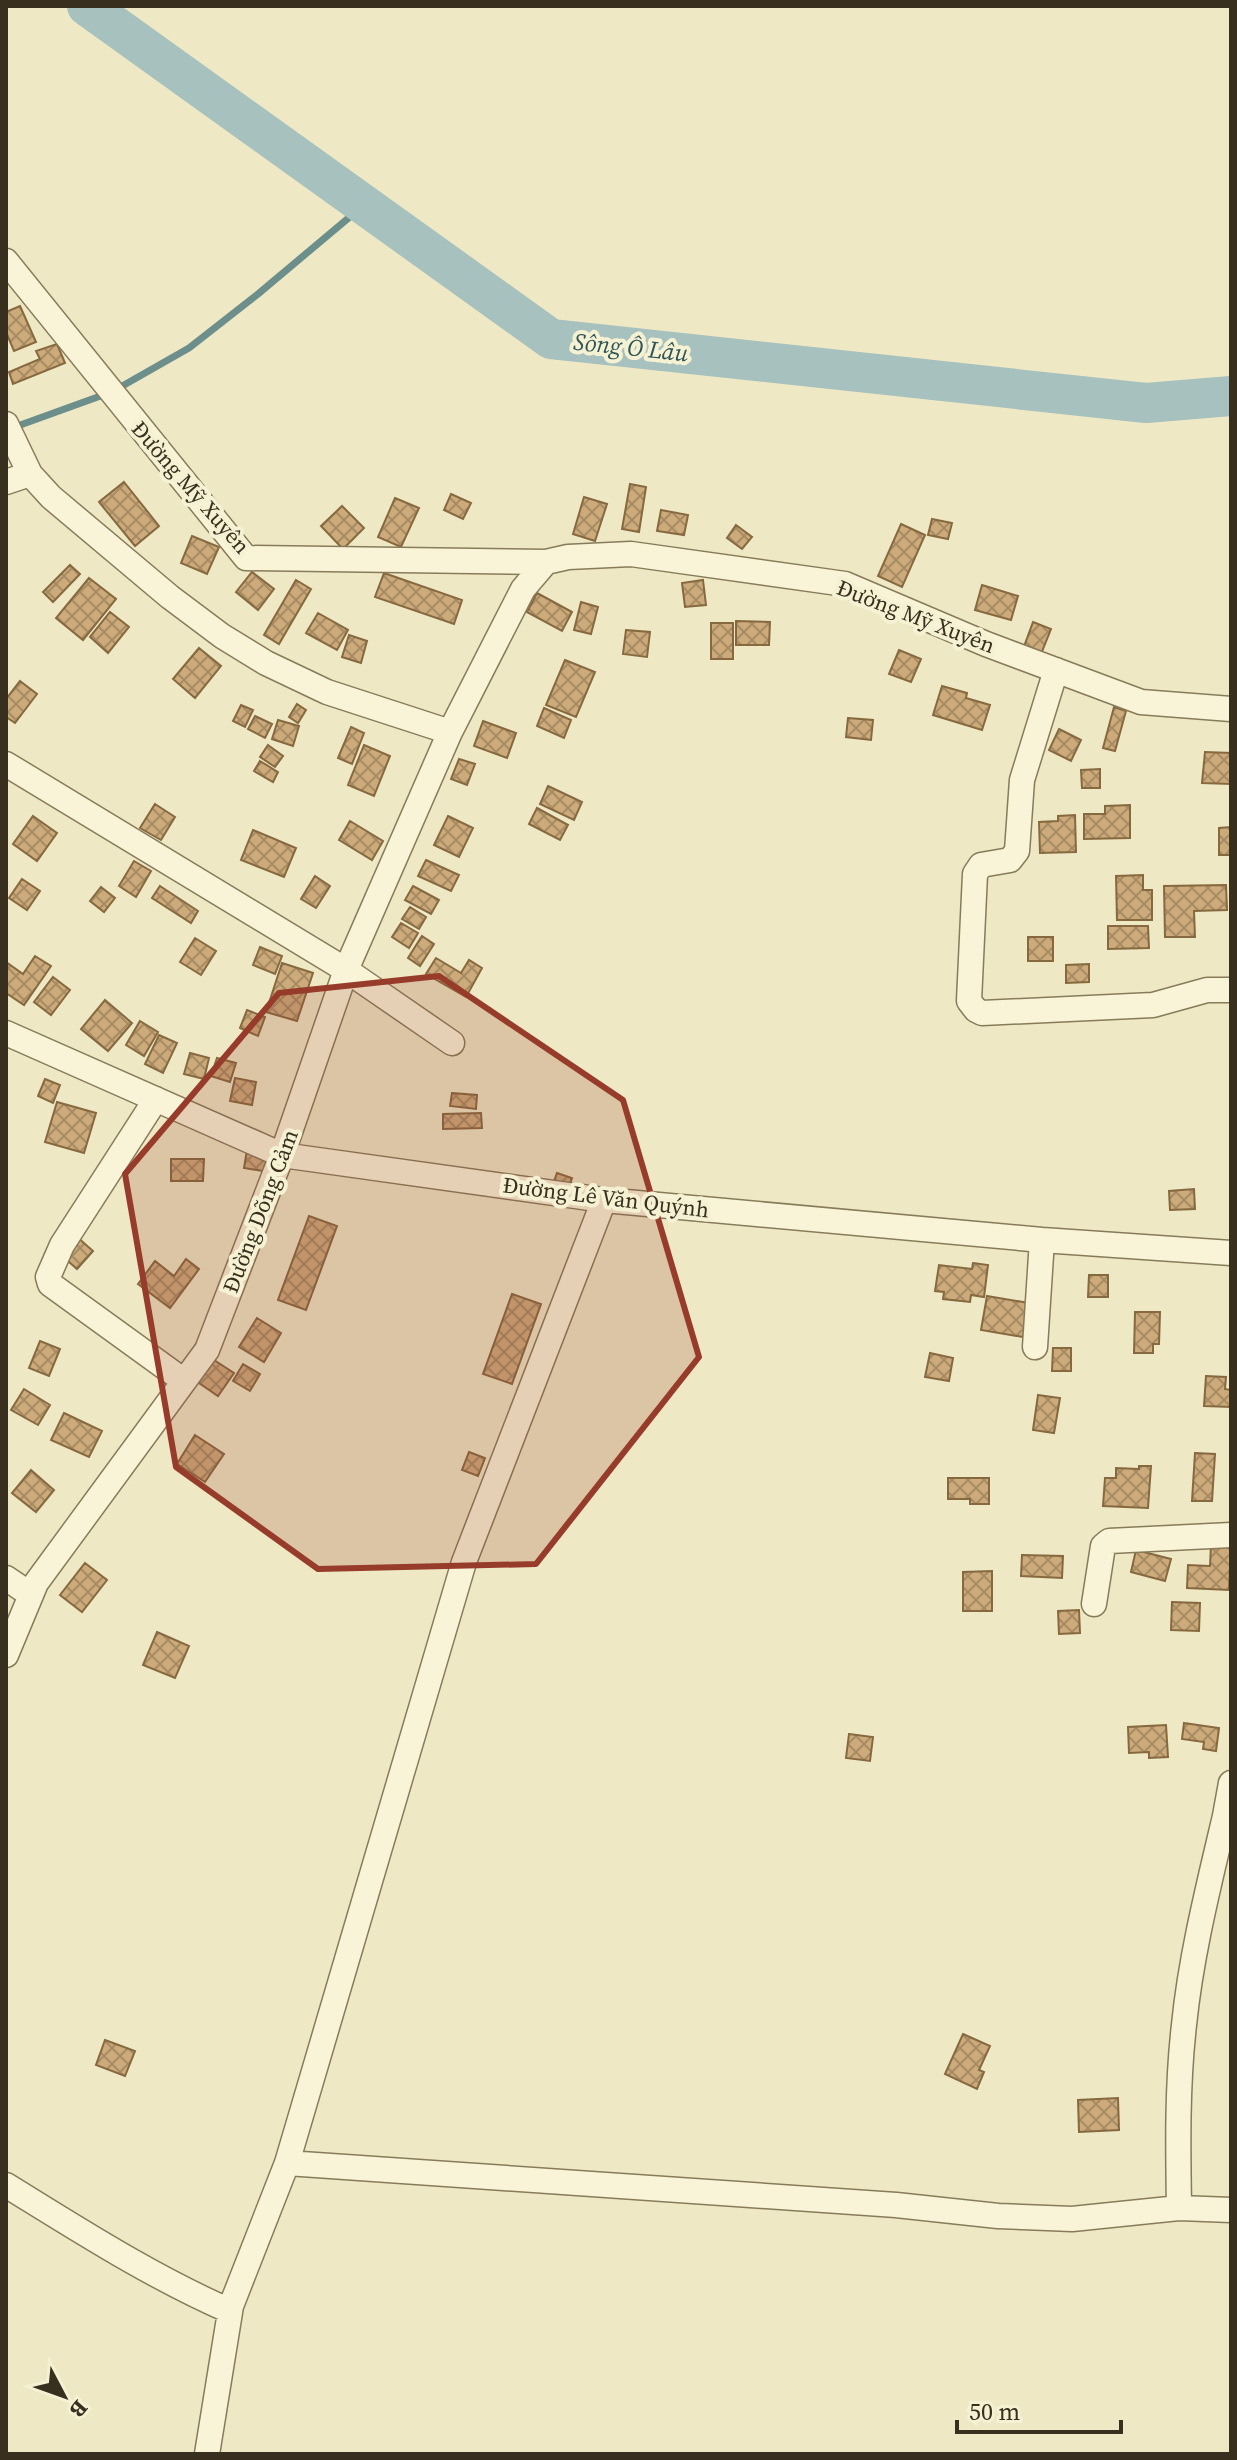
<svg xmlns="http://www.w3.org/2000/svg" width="1237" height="2460" font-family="'Source Serif 4',serif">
<defs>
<pattern id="building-cross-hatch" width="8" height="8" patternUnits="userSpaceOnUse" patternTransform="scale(2)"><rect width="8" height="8" fill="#ccaa7a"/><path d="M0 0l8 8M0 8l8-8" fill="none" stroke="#a78b63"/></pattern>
</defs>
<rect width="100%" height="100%" fill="#eee8c4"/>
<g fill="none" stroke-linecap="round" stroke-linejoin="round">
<!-- stream -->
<path stroke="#6c8f8c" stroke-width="7" d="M117 389 189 348 258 294 364 205
M12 428 106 394"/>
<!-- river -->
<path stroke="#a6c1be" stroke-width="40" d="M87 6 551 339 1146 403 1231 396"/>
</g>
<!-- building -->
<path fill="url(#building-cross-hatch)" stroke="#876940" stroke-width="2" d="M20 306 36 342 14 351 6 332V312Z
M57 344 65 363 13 384 9 372 40 359 36 351Z
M124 482 159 526 135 546 99 502Z
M630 484 646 487 639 532 622 529Z
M451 494 471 503 463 519 444 510Z
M584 497 607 504 595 541 573 534Z
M395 498 419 508 401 547 378 537Z
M342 506 364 528 343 549 321 526Z
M661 510 688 515 684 535 657 531Z
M932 519 952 523 948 539 928 535Z
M901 524 925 535 902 587 878 576Z
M736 525 752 537 742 549 727 538Z
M192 536 219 547 207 574 181 563Z
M70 565 80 574 53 602 43 592Z
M252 572 274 589 258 610 236 592Z
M384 573 462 600 454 624 375 597Z
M89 578 116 599 83 640 56 618Z
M296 580 311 589 279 644 264 635Z
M703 580 706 605 685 607 682 583Z
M982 585 1018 596 1011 620 975 610Z
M537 593 572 612 562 631 527 612Z
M581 602 598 607 591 634 574 630Z
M110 612 129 627 108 653 90 637Z
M318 613 348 630 337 650 306 633Z
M736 621 770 622 769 645H736Z
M1033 622 1051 629 1039 659 1022 652Z
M711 623H733V659H711Z
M626 630 650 632 647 657 623 654Z
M349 635 367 641 361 663 342 657Z
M199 648 221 666 195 698 173 679Z
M899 650 921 659 911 682 889 674Z
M565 660 595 672 576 717 546 705Z
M20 681 37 694 15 723 6 717V699Z
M942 686 967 693 966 698 990 705 982 730 933 715Z
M297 704 306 710 298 723 289 717Z
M241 705 253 710 245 727 233 721Z
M1114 707 1126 711 1115 751 1103 748Z
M544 708 571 720 564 738 537 726Z
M255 716 272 724 265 738 248 729Z
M848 718 873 720 871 740 846 737Z
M278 720 299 726 293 746 272 739Z
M483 721 516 733 507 758 474 746Z
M351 727 364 733 352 764 338 758Z
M1059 729 1081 740 1071 761 1049 750Z
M268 745 283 756 275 767 260 757Z
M364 745 390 756 374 796 348 785Z
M1205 752 1231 753V784L1202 783Z
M459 759 475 764 467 785 451 779Z
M260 761 278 772 273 782 254 771Z
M1100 769V788H1082L1081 770Z
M548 786 582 802 574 820 540 804Z
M155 804 175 817 161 840 140 828Z
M1130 805V838L1084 839V814H1105V806Z
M537 808 568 825 560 840 529 824Z
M1075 815 1076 852 1040 853 1039 822 1058 821V816Z
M33 816 57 833 37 861 13 844Z
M448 816 473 828 459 857 434 845Z
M350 821 383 841 372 860 339 840Z
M1231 827V855H1219V828Z
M253 830 296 848 284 877 241 860Z
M426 860 459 875 451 891 418 876Z
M134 861 151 871 136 897 119 886Z
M1143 875V890H1152V920H1117L1116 876Z
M315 876 330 886 316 908 301 899Z
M22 879 40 891 27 910 9 898Z
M1226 885 1227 910 1194 911 1195 937H1165L1164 886Z
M160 886 198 911 191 923 152 898Z
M413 886 439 900 431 914 405 900Z
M101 887 115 898 104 912 90 901Z
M410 907 426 917 419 929 402 919Z
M401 923 418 933 409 948 392 937Z
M1108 926H1148L1149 948 1108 949Z
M422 936 434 944 420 966 408 958Z
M1028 937H1053V961H1028Z
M195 938 216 951 201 975 180 962Z
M260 947 282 956 275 974 253 965Z
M35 956 51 966 24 1005 6 993V962L23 974Z
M436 958 461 973 469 960 482 968 466 997 426 974Z
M282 963 313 973 297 1021 266 1012Z
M1089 964V982L1066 983V965Z
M53 977 70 990 51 1015 34 1002Z
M105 1000 132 1023 108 1051 81 1029Z
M247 1010 265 1017 258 1036 240 1028Z
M140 1021 158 1032 144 1056 126 1045Z
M159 1035 177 1043 163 1073 145 1064Z
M190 1053 209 1058 204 1079 184 1074Z
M217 1058 236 1063 230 1082 211 1076Z
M235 1078 256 1082 252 1105 230 1101Z
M45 1079 60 1085 53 1103 38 1096Z
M452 1093 477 1095 476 1109 450 1106Z
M57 1102 96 1113 84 1153 45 1142Z
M481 1113 482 1128 443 1129V1114Z
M247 1150 272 1154 269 1172 244 1168Z
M171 1159H204L203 1181H171Z
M557 1173 572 1178 568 1189 553 1184Z
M1194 1189 1195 1209 1170 1210 1169 1191Z
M309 1216 337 1226 306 1310 278 1300Z
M76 1236 93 1251 77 1269 60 1254Z
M186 1259 199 1269 170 1308 138 1284 155 1261 174 1276Z
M973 1263 988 1265 984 1297 971 1295 970 1302 943 1299 944 1292 935 1291 939 1265 972 1269Z
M1089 1275H1108V1297H1088Z
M512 1294 541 1304 512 1384 483 1374Z
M987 1296 1029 1303 1023 1337 981 1330Z
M1135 1312H1160L1159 1344H1153V1353H1134Z
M257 1318 281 1333 264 1362 239 1347Z
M40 1341 60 1349 49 1376 29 1368Z
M1053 1348H1071V1371H1052Z
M930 1353 953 1358 949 1381 925 1377Z
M211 1358 234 1373 218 1396 196 1381Z
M243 1364 260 1374 250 1391 233 1381Z
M1206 1376 1226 1377 1225 1389 1231 1390V1407L1204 1406Z
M24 1389 50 1405 38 1425 11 1410Z
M1038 1395 1060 1398 1054 1433 1033 1430Z
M64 1413 102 1431 89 1457 51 1440Z
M195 1435 224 1454 205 1482 177 1464Z
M469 1452 485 1458 478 1476 462 1470Z
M1195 1453 1215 1454 1212 1501H1192Z
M1139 1466H1151L1148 1508 1103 1506 1105 1478H1116V1468L1139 1469Z
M31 1470 54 1490 36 1512 12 1493Z
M948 1478H989V1504H970V1499H948Z
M1211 1544 1231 1545 1229 1590 1187 1588 1188 1565 1210 1566Z
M1136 1550 1171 1559 1165 1581 1131 1572Z
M1022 1555 1063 1556 1062 1578 1021 1576Z
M85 1563 107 1580 82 1612 60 1595Z
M992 1571V1611H963V1572Z
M1172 1602 1200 1603 1199 1631 1171 1630Z
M1079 1610 1080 1633 1059 1634 1058 1611Z
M157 1632 189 1646 175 1678 143 1665Z
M1184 1723 1219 1728 1216 1751 1203 1749 1204 1742 1182 1739Z
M1166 1725 1168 1757 1149 1758V1752L1129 1753 1128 1727Z
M849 1734 873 1737 870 1761 846 1758Z
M963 2034 990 2046 979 2070 984 2072 977 2089 945 2074Z
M105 2040 135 2051 125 2076 96 2065Z
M1118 2098 1119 2130 1079 2132 1078 2100Z"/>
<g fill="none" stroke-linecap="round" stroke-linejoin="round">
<!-- street casing -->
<g stroke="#887b5a" stroke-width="27">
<path id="street" d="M6 261 246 558 546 562 568 557 631 554 845 584 986 644 1141 702 1231 709
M6 424 30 474 51 497 170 597 222 636 266 663 327 692 450 732
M6 482 30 474
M1056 670 1022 780 1017 851 1010 860 981 865 975 874 969 1001 976 1010 982 1013 1153 1005 1207 990H1231
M6 764 346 970 452 1043
M6 1033 282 1155 604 1200 1042 1240 1231 1253
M156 1099 62 1245 48 1277 50 1284 184 1381
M1035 1347 1042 1240
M6 1578 31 1595
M1094 1604 1103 1546 1109 1541 1231 1535
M6 1655 36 1583 207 1350 282 1155 346 970 450 732 523 589 546 562
M1231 1783 1225 1816 1231 1821
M287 2163 896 2205 998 2216 1072 2219 1179 2208 1231 2210
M6 2185C79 2230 152 2277 230 2311
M1179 2208C1178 2147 1177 2086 1184 2025 1191 1955 1209 1884 1225 1816
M207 2454 231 2306 287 2163 464 1562 604 1200"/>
</g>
<!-- street -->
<use href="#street" stroke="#f9f4d7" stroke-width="24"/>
</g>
<!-- marked area -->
<path fill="#973c2b" fill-opacity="0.2" stroke="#973c2b" stroke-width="6" stroke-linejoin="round" d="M439 976 623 1100 699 1357 536 1564 318 1569 176 1467 125 1174 279 993Z"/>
<g text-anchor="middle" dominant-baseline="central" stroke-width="8" stroke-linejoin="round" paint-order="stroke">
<!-- street labels -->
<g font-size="22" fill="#382f1e" stroke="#f5f1d3">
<text transform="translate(191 487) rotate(49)">Đường Mỹ Xuyên</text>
<text transform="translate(916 616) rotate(21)">Đường Mỹ Xuyên</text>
<text transform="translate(606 1197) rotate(7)">Đường Lê Văn Quýnh</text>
<text transform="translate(260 1211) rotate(-69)">Đường Dõng Cảm</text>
</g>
<!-- water labels -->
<g font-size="24" font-style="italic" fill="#2e5458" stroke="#f5f1d3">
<text transform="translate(631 347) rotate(6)">Sông Ô Lâu</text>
</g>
</g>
<!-- border -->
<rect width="1237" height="2460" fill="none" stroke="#382f1e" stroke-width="16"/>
<!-- north arrow -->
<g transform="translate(64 2396) rotate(131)" stroke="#f5f1d3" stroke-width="6" paint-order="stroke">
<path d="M0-6L14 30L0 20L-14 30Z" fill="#382f1e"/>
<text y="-12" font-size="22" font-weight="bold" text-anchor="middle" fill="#382f1e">B</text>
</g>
<!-- scale -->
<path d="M957 2420v12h164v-12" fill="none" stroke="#382f1e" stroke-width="4"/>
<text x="969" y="2420" font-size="24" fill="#382f1e" stroke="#f5f1d3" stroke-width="6" paint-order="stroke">50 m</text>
</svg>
